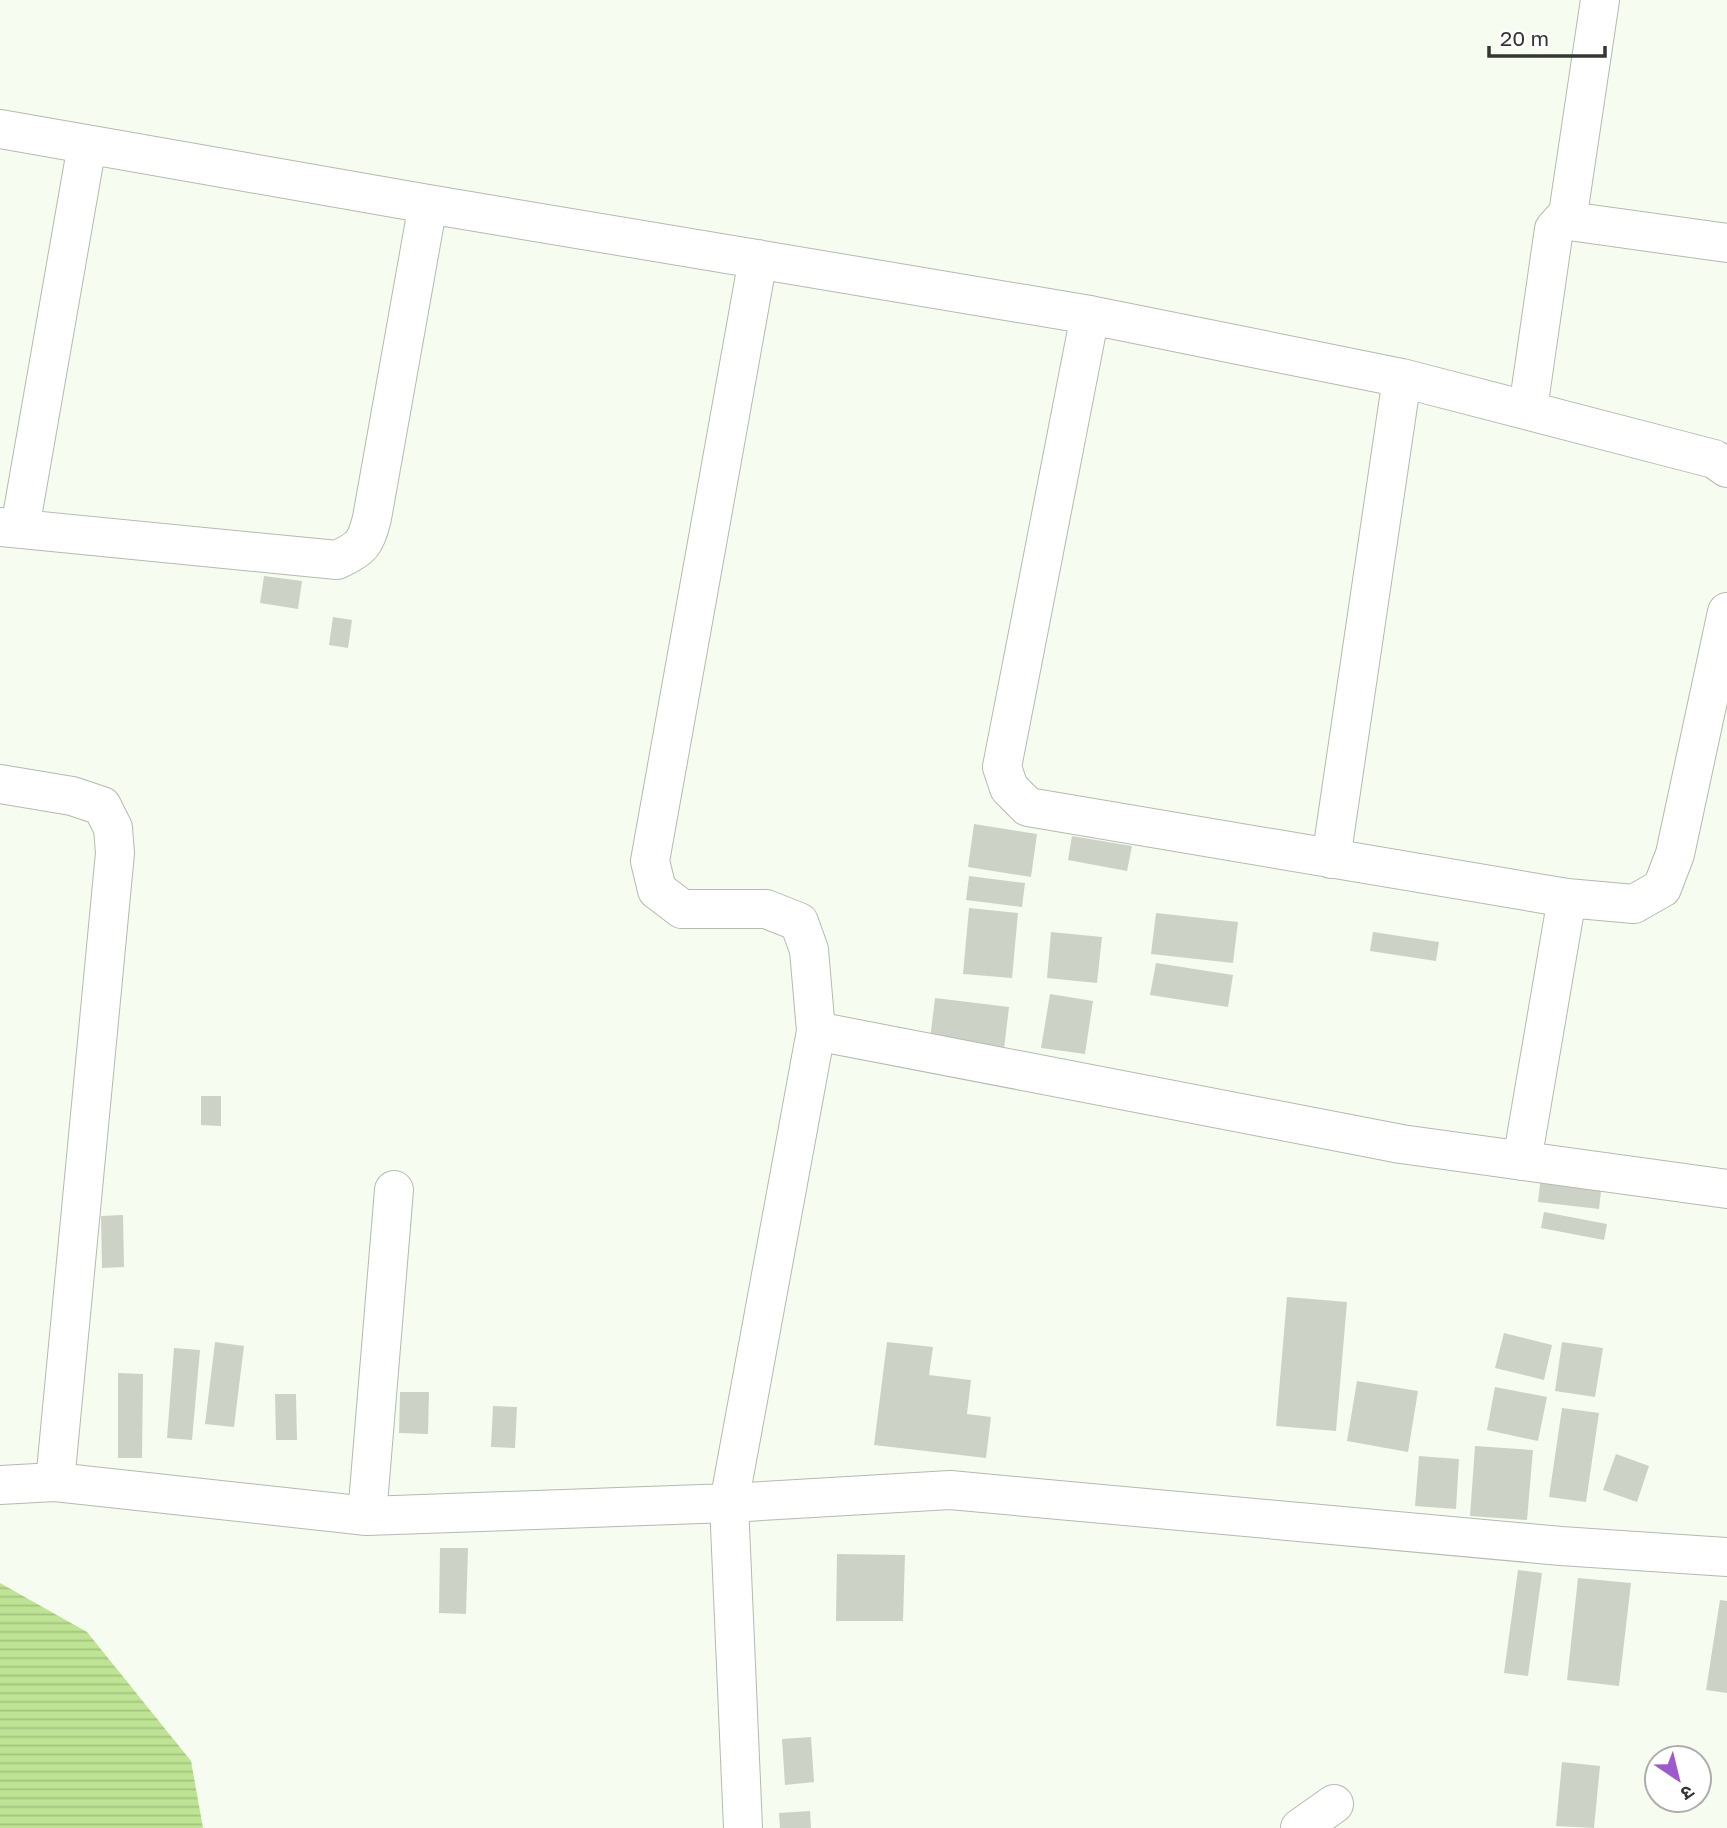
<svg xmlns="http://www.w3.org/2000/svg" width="1727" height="1828" font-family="'Golos Text','Noto Sans Devanagari',sans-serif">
<defs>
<pattern id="water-rules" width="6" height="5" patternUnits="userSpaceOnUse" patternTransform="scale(1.75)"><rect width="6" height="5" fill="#bde393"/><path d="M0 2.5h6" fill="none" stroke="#a3c37f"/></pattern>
</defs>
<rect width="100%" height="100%" fill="#f6fdf0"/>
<!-- water -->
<path fill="url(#water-rules)" d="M0 1583 87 1632 191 1761 203 1828H0Z"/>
<!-- building -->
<path fill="#ccd3c6" d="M264 576 302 581 298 609 260 603Z
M333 617 352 620 348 648 329 645Z
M974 824 1037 834 1031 877 968 867Z
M1072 836 1132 846 1127 871 1068 860Z
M969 876 1025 883 1022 907 966 900Z
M969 908 1018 913 1012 978 963 974Z
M1156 913 1238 922 1233 963 1151 954Z
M1051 932 1102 937 1097 983 1047 978Z
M1373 932 1439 942 1436 961 1370 951Z
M1156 963 1233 975 1228 1007 1150 995Z
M1050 994 1093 1001 1085 1054 1041 1048Z
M935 998 1009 1007 1004 1049 930 1040Z
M201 1096H221V1126L201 1125Z
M1541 1175 1602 1182 1599 1209 1538 1202Z
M1544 1212 1607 1224 1604 1240 1541 1228Z
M123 1215 124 1267 102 1268 101 1216Z
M1287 1297 1347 1302 1336 1431 1276 1426Z
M1504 1333 1552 1345 1544 1380 1495 1368Z
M215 1342 244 1346 234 1427 205 1424Z
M887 1342 933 1347 929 1375 971 1380 967 1414 991 1417 986 1458 874 1445Z
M1562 1342 1603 1348 1595 1397 1555 1391Z
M174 1348 200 1350 192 1440 167 1438Z
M118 1373 143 1374 142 1458H118Z
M1357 1381 1418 1391 1408 1452 1347 1441Z
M1495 1387 1547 1397 1538 1441 1487 1430Z
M400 1392H429L428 1434 399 1433Z
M275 1394H296L297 1440H276Z
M493 1406 517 1407 515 1448 491 1447Z
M1562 1408 1599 1413 1586 1502 1549 1497Z
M1475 1446 1533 1450 1527 1520 1470 1516Z
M1616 1454 1649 1466 1637 1502 1603 1490Z
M1419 1456 1459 1459 1456 1509 1415 1506Z
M440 1548H468L466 1614 439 1613Z
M837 1554 905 1555 903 1621H836Z
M1518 1570 1542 1573 1528 1676 1504 1673Z
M1578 1578 1631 1583 1619 1686 1567 1680Z
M1720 1600 1727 1601V1693L1706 1690Z
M811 1737 814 1782 785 1785 782 1739Z
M1562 1762 1600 1766 1594 1828 1556 1826Z
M810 1811 811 1828H780L779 1813Z"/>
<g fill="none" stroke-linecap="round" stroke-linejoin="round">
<!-- minor casing -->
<g stroke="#b4baad" stroke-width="40">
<path id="minor" d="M0 129 428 204 1090 315 1402 378 1714 459 1727 468
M1567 221 1600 0
M1090 315 1002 767 1009 788 1028 807 1567 898 1634 904 1662 888 1675 854 1727 612
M1528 409 1554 229 1562 220 1727 243
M0 527 337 560C361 549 366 544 372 518L428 204
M20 528 87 145
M0 784 72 796 102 806 113 828 115 853 55 1482
M1331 859 1402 378
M816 1031 1401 1144 1727 1189
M1522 1161 1567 898
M0 1485 55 1482 367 1516 729 1503 950 1490 1561 1546 1727 1557
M367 1516 394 1190
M743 1828 729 1503 816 1031 809 950 799 922 766 909H682L657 890 650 861 758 259
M1300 1828 1334 1804"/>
</g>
<!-- minor -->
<use href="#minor" stroke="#fff" stroke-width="38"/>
</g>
<!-- north arrow -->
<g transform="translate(1678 1779) rotate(145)"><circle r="33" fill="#ffffff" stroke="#aeafad" stroke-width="2"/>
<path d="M0-5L12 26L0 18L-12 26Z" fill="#9e59ce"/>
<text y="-10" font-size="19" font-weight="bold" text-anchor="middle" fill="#343631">उ</text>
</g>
<!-- scale -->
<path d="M1489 46v10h116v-10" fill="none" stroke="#343631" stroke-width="3.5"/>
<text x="1500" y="46" font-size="21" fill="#343631" stroke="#ffffff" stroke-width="5" paint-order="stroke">20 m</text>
</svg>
